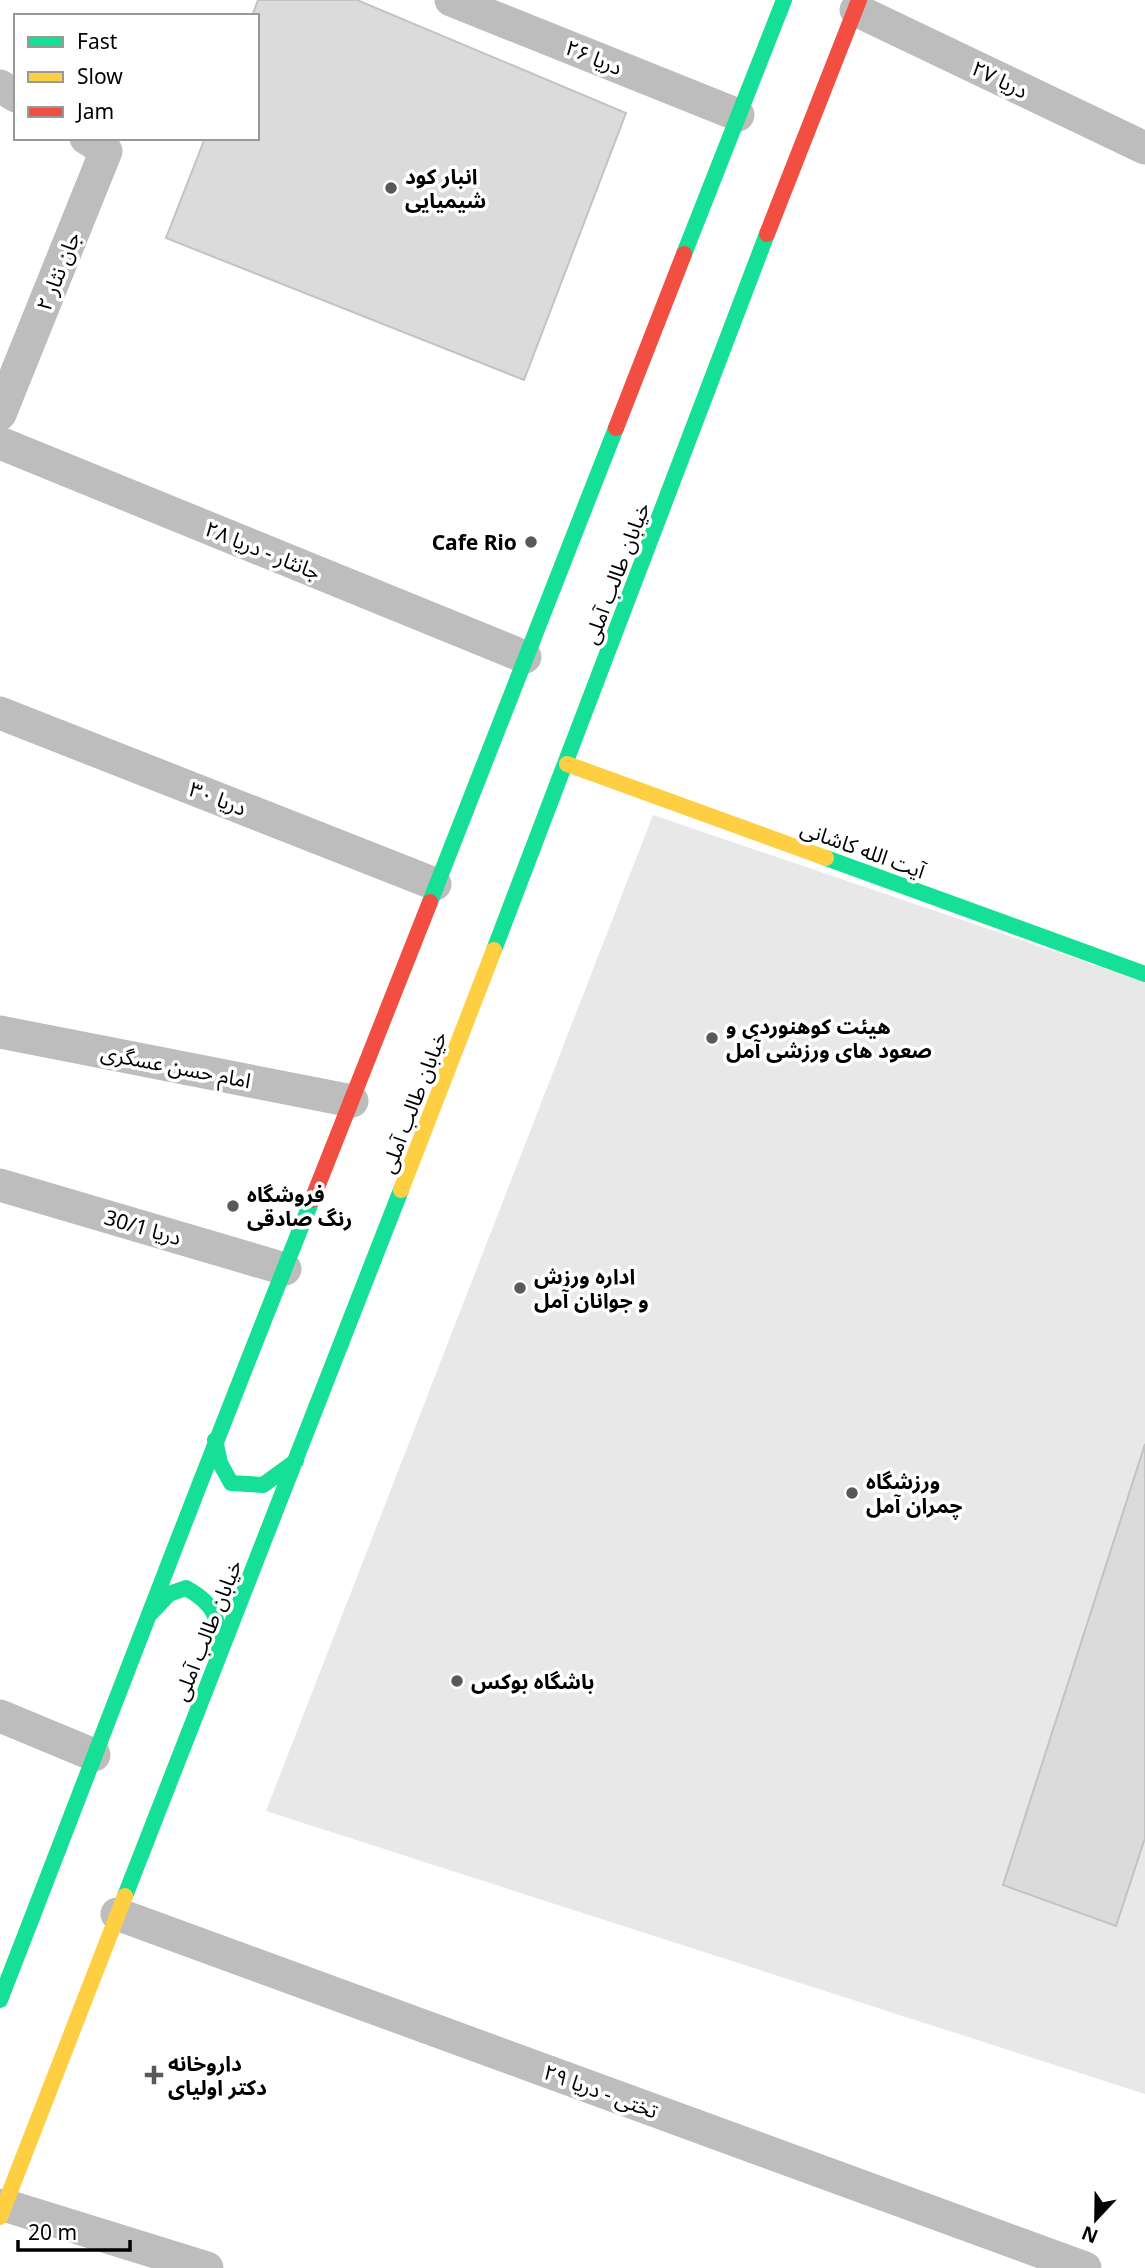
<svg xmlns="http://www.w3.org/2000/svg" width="1145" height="2268" font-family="'Noto Sans','Noto Sans Arabic',sans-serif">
<rect width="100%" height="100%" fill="#fff"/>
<!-- green -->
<path fill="#e8e8e8" d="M653 815 1145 982V2094L266 1811Z"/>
<!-- building -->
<path fill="#dbdbdb" stroke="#c3c3c3" stroke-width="2" d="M258 0H357L626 113 524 380 166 238 205 138H257V16H252Z
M1145 1444V1838L1116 1926 1003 1885Z"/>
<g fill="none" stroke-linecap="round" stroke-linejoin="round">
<!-- street -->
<path stroke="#bdbdbd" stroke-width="33" d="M451 0 738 115
M856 10 1145 148
M0 86 16 96
M0 414 106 151 86 138
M0 443 525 657
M0 713 435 884
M0 1032 352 1101
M0 1185 285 1269
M0 1716 94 1755
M117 1914 1085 2268
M4 2205 207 2268"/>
<!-- fast -->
<path stroke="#16e098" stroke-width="16" d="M684 254 784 0
M826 858 1145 974
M430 902 616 428
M494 950 767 234
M215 1440 220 1463 231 1483 263 1485 296 1461
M151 1613 169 1594 186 1588C217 1605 220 1620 218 1654
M125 1896 401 1190
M0 2000C104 1733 205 1465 312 1200"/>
<!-- slow -->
<path stroke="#ffcf43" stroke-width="16" d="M567 764 826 858
M401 1190 494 950
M0 2217 125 1896"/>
<!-- jam -->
<path stroke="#f24e42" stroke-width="16" d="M767 234 859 0
M616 428 684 254
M312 1200 430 902"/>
</g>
<!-- markers -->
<g fill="#595959" stroke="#fff" stroke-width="2.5">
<circle cx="391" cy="188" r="7"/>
<circle cx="531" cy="542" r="7"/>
<circle cx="712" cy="1038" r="7"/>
<circle cx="233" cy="1206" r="7"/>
<circle cx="520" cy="1288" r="7"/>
<circle cx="852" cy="1493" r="7"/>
<circle cx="457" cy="1681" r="7"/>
<path d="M150.5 2064.5h7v7h7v7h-7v7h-7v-7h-7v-7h7z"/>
</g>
<g text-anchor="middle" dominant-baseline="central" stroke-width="7" stroke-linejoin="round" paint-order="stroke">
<!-- street labels -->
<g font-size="21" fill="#000" stroke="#fff">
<text transform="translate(594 57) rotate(22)">دریا ۲۶</text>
<text transform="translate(1000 79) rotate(26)">دریا ۲۷</text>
<text transform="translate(58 271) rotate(-68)">جان نثار ۲</text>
<text transform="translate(263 550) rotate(22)">جانثار - دریا ۲۸</text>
<text transform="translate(616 573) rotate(-69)">خیابان طالب آملی</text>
<text transform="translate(218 798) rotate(21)">دریا ۳۰</text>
<text transform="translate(863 849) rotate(20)">آیت الله کاشانی</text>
<text transform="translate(176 1066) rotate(11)">امام حسن عسگری</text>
<text transform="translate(413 1102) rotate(-69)">خیابان طالب آملی</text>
<text transform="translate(143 1227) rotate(16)">دریا 30/1</text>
<text transform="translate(207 1630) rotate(-68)">خیابان طالب آملی</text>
<text transform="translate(601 2091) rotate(20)">تختی - دریا ۲۹</text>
</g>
<!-- poi labels -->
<g font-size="21" font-weight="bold" fill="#000" stroke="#fff" text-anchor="start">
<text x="405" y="176">انبار کود<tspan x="405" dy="24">شیمیایی</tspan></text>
<text x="517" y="542" text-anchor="end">Cafe Rio</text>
<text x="726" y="1026">هیئت کوهنوردی و<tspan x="726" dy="24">صعود های ورزشی آمل</tspan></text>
<text x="247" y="1194">فروشگاه<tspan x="247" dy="24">رنگ صادقی</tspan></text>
<text x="534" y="1276">اداره ورزش<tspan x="534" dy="24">و جوانان آمل</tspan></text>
<text x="866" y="1481">ورزشگاه<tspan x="866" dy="24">چمران آمل</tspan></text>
<text x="471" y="1681">باشگاه‌ بوکس</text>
<text x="168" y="2063">داروخانه<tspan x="168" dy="24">دکتر اولیای</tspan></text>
</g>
</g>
<!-- legend -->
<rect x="14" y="14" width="245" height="126" fill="#ffffff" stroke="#999999" stroke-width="2"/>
<rect x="28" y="37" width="35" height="10" fill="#16e098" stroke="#999999" stroke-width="2"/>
<text x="77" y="49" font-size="21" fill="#000000">Fast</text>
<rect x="28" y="72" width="35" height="10" fill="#ffcf43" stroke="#999999" stroke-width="2"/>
<text x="77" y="84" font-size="21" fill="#000000">Slow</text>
<rect x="28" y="107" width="35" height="10" fill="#f24e42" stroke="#999999" stroke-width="2"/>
<text x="77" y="119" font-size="21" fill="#000000">Jam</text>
<!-- north arrow -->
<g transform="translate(1096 2219) rotate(202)" stroke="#ffffff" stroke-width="5" paint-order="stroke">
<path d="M0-5L12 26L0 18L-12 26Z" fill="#000000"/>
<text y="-10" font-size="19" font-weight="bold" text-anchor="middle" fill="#000000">N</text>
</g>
<!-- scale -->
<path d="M18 2240v10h112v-10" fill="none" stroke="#000000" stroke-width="3.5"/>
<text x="28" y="2240" font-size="21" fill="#000000" stroke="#ffffff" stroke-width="5" paint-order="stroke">20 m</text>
</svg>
